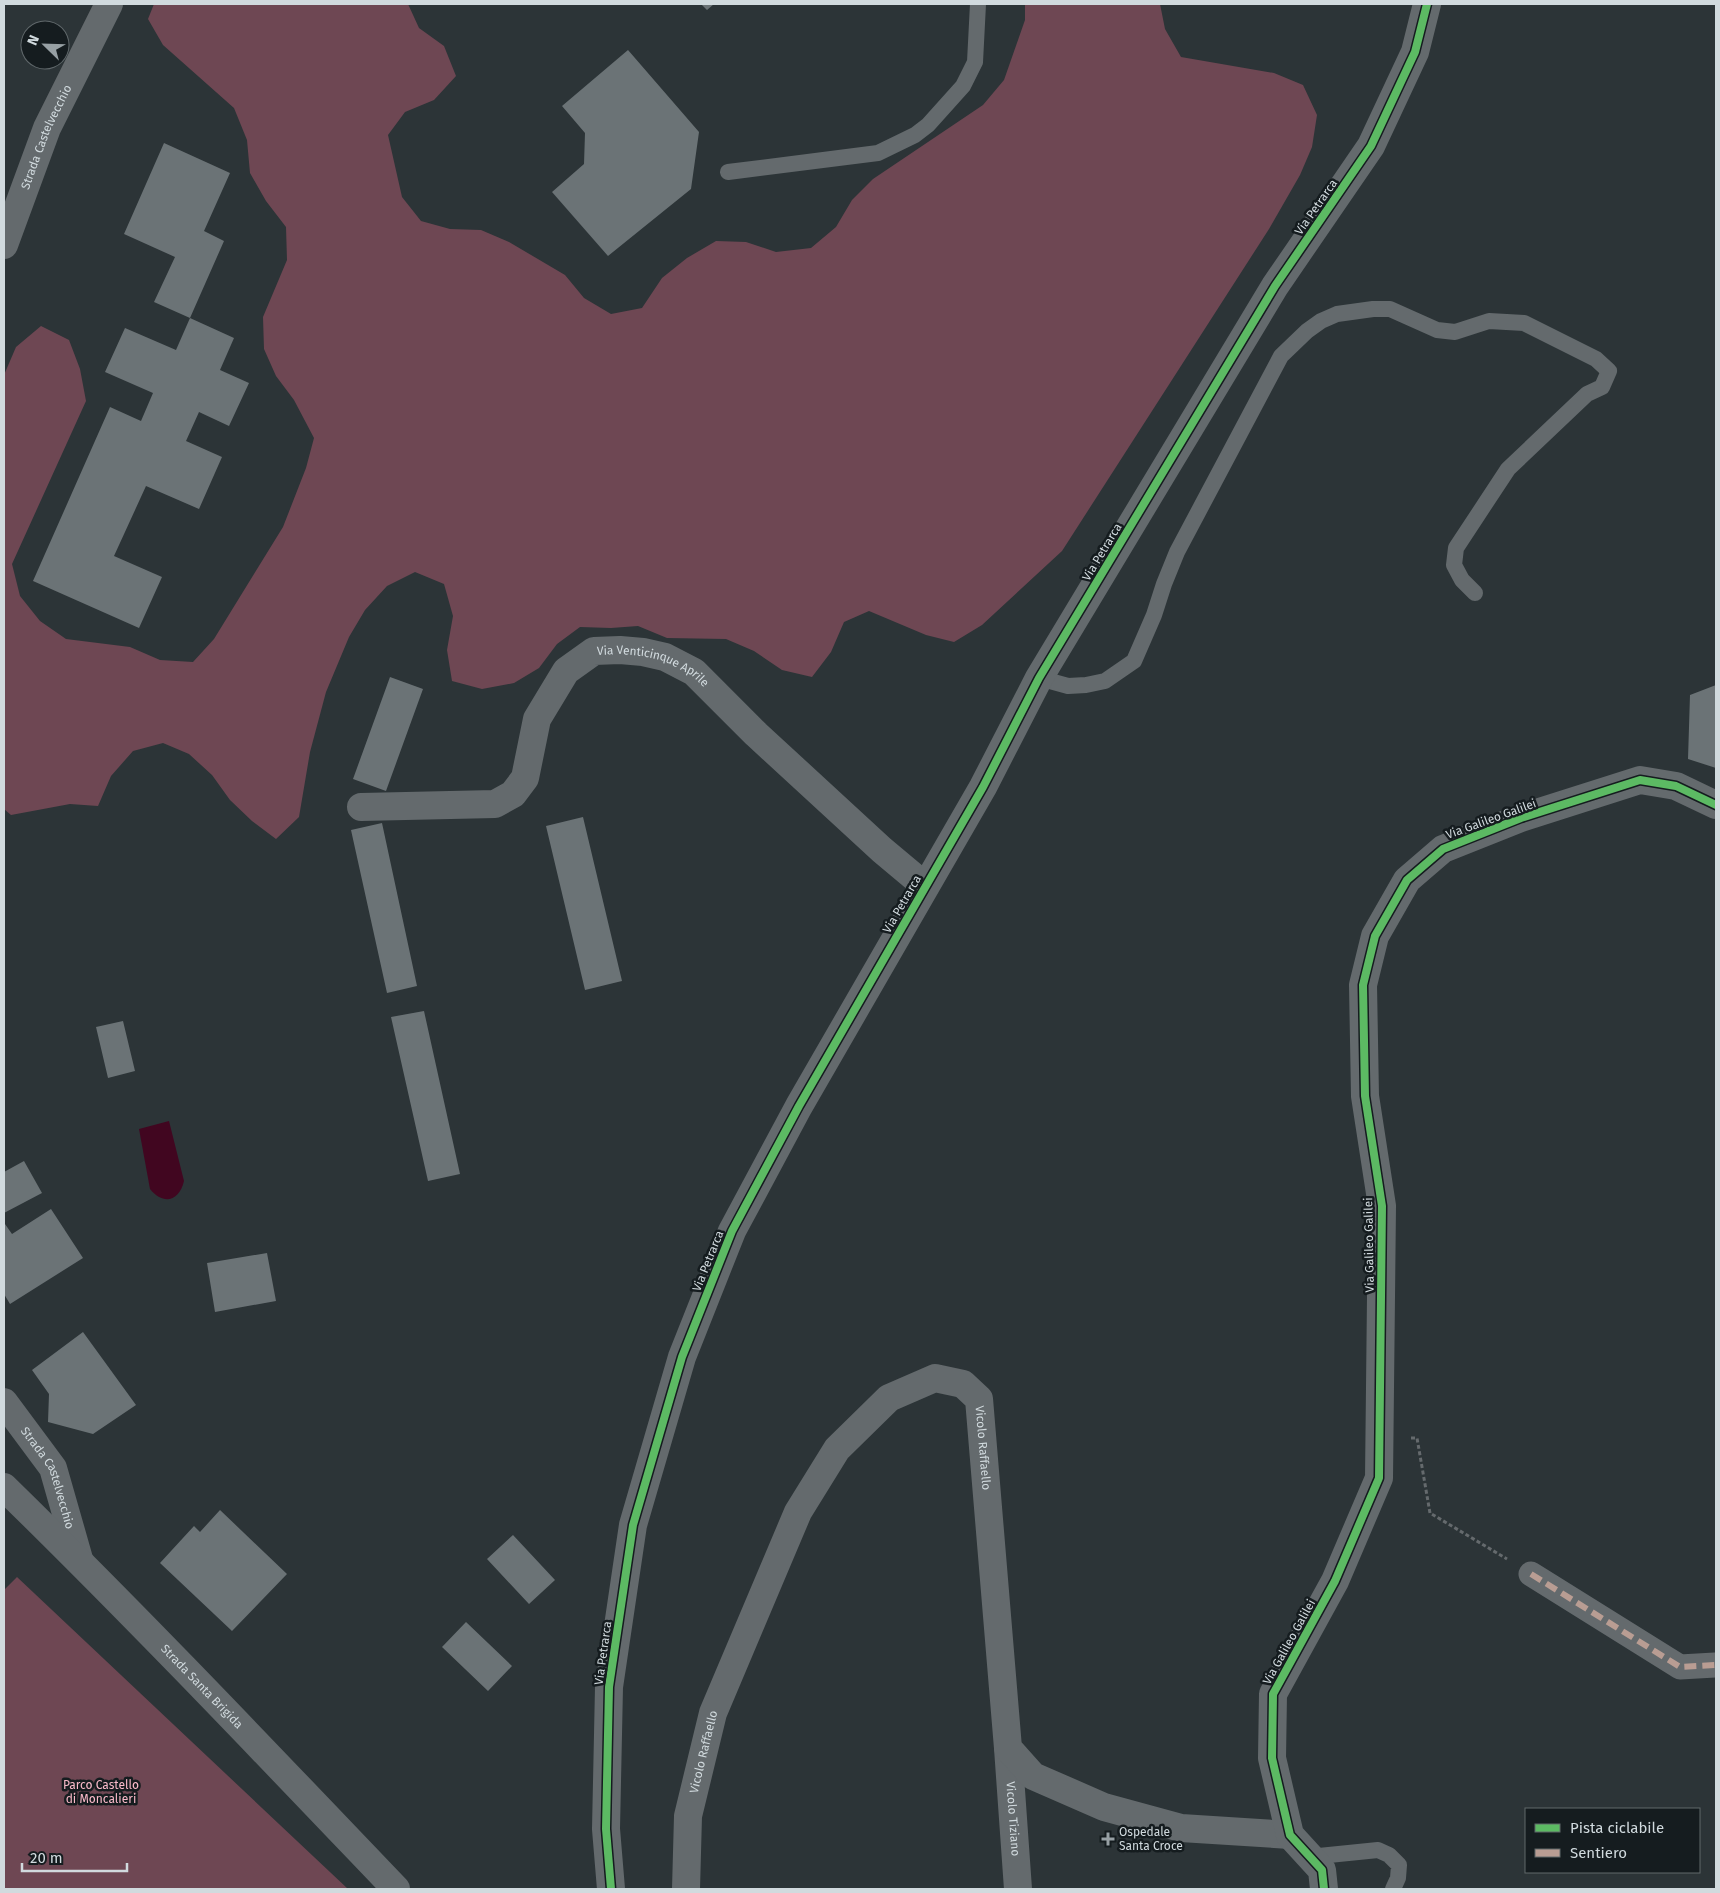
<svg xmlns="http://www.w3.org/2000/svg" width="1720" height="1893" font-family="'Fira Sans',sans-serif">
<rect width="100%" height="100%" fill="#2c3437"/>
<!-- green -->
<path fill="#6e4753" d="M154 4H408L419 28 444 46 456 76 434 100 405 112 388 135 402 197 421 221 450 229 481 230 509 242 565 275 584 298 611 314 642 308 662 278 687 258 716 241 746 242 776 252 811 248 836 227 852 200 873 179 983 105 1004 80 1025 20V4H1160L1165 29 1181 57 1274 73 1303 85 1317 115 1312 147 1300 175 1269 229 1062 551 982 625 954 642 926 635 869 611 844 622 831 652 812 677 782 670 754 651 726 639 667 638 638 626 611 628 580 627 557 644 539 668 514 683 482 689 452 681 447 650 453 616 444 584 415 572 387 586 365 610 349 637 326 692 310 752 299 817 276 839 252 821 230 800 212 775 189 754 163 743 133 751 111 776 98 806 70 804 11 815 4 809V375L16 347 41 326 69 340 80 369 86 401 12 564 20 596 40 621 66 639 130 647 160 660 193 662 214 639 283 527 306 468 314 438 294 400 276 376 264 349 263 317 287 260 286 227 266 201 250 173 247 140 234 108 163 45 148 19Z
M17 1577 348 1889H4V1590Z"/>
<!-- water -->
<path fill="#410620" d="M169 1121 184 1181C179 1202 163 1205 150 1189L139 1129Z"/>
<!-- building -->
<path fill="#6b7376" d="M701 4H714L707 10Z
M628 50 699 132 691 189 608 256 552 192 584 164 585 133 562 106Z
M164 143 230 173 204 231 224 241 190 318 154 302 175 257 124 234Z
M190 318 234 338 220 370 249 383 229 426 199 412 186 441 222 457 199 509 146 486 114 556 162 577 139 628 33 581 110 407 141 421 153 393 105 372 125 328 176 350Z
M390 677 423 689 386 791 353 779Z
M1716 685V768L1688 759 1690 695Z
M583 817 622 981 585 990 546 826Z
M382 823 417 986 387 993 351 830Z
M424 1011 460 1174 428 1181 391 1017Z
M123 1021 135 1071 108 1078 96 1027Z
M24 1161 42 1193 4 1213V1172Z
M51 1209 83 1258 10 1304 4 1294V1225L5 1224 12 1234Z
M267 1253 276 1301 215 1312 207 1263Z
M83 1332 136 1405 93 1434 48 1422 49 1394 32 1370Z
M220 1510 287 1574 232 1631 160 1563 194 1526 200 1532Z
M513 1535 555 1580 529 1604 487 1559Z
M466 1622 512 1666 488 1691 442 1647Z"/>
<g fill="none" stroke-linecap="round" stroke-linejoin="round">
<!-- path -->
<path stroke="#656a6d" stroke-width="3" stroke-dasharray="4 2.5" stroke-linecap="butt" d="M1411 1438H1417L1430 1513 1507 1559"/>
<!-- service -->
<path stroke="#646a6d" stroke-width="16" d="M728 172 878 153 915 135 928 125 963 86 975 62 978 4
M1039 678 1068 686 1086 685 1105 681 1134 661 1154 615 1164 584 1177 552 1281 356 1307 331 1321 321 1337 314 1373 309H1390L1437 330 1455 332 1489 321 1524 323 1596 359 1609 371 1602 387 1587 394 1508 469 1456 548 1454 565 1462 580 1475 593
M1309 1857 1378 1850 1389 1855 1399 1865 1398 1878 1393 1889"/>
<!-- pedestrian -->
<path stroke="#646a6d" stroke-width="25" d="M1531 1574 1680 1667 1715 1665"/>
<!-- minor -->
<g stroke="#646a6d" stroke-width="28">
<path id="s1" d="M4 245 47 128 109 4"/>
<path id="s2" d="M361 807 495 804 513 794 525 778 537 719 566 671 594 651 620 650 643 652 665 657 694 672 756 734 882 850 925 886"/>
<path id="s3" d="M4 1402 53 1468 79 1559"/>
<path id="s4" d="M4 1487C138 1618 267 1754 396 1889"/>
<path id="s5" d="M1008 1748 1018 1889"/>
<path id="s6" d="M686 1889 688 1816 713 1713 798 1512 837 1449 889 1398 935 1378 963 1384 979 1399 1008 1748 1033 1776 1104 1807 1181 1828 1290 1835"/>
<path d="M1324 1889 1322 1870 1290 1835 1272 1758 1273 1694 1335 1581 1379 1478 1382 1206 1365 1096 1363 985 1375 936 1407 880 1443 849 1521 818 1640 780 1676 786 1716 805"/>
</g>
<!-- tertiary -->
<path stroke="#646a6d" stroke-width="28" d="M611 1889 606 1829 609 1687 633 1525 682 1357 732 1231 799 1106 983 787 1039 678 1275 286 1371 146 1415 52 1427 4"/>
<!-- quiet -->
<path stroke="#b99d93" stroke-width="6" stroke-dasharray="12 6" stroke-linecap="butt" d="M1531 1574 1680 1667 1715 1665"/>
<!-- cycleway casing -->
<g stroke="#151c1f" stroke-width="11">
<path id="cycleway" d="M611 1889 606 1829 609 1687 633 1525 682 1357 732 1231 799 1106 983 787 1039 678 1275 286 1371 146 1415 52 1427 4
M1324 1889 1322 1870 1290 1835 1272 1758 1273 1694 1335 1581 1379 1478 1382 1206 1365 1096 1363 985 1375 936 1407 880 1443 849 1521 818 1640 780 1676 786 1716 805"/>
</g>
<!-- cycleway -->
<use href="#cycleway" stroke="#5cba63" stroke-width="8"/>
</g>
<!-- markers -->
<path fill="#97a0a4" stroke="#151c1f" stroke-width="2" d="M1105.5 1831.5h5v5h5v5h-5v5h-5v-5h-5v-5h5z"/>
<g text-anchor="middle" dominant-baseline="central" stroke-width="5" stroke-linejoin="round" paint-order="stroke">
<!-- street labels -->
<g font-size="12" fill="#d1dade" stroke="#151c1f">
<text stroke="none"><textPath href="#s1" startOffset="116">Strada Castelvecchio</textPath></text>
<text transform="translate(1316 207) rotate(-55)">Via Petrarca</text>
<text transform="translate(1102 552) rotate(-59)">Via Petrarca</text>
<text stroke="none"><textPath href="#s2" startOffset="388">Via Venticinque Aprile</textPath></text>
<text transform="translate(1491 819) rotate(-20)">Via Galileo Galilei</text>
<text transform="translate(902 904) rotate(-60)">Via Petrarca</text>
<text transform="translate(1369 1245) rotate(-91)">Via Galileo Galilei</text>
<text transform="translate(708 1261) rotate(-68)">Via Petrarca</text>
<text stroke="none"><textPath href="#s6" startOffset="694">Vicolo Raffaello</textPath></text>
<text stroke="none"><textPath href="#s3" startOffset="89">Strada Castelvecchio</textPath></text>
<text transform="translate(1289 1642) rotate(-61)">Via Galileo Galilei</text>
<text transform="translate(603 1653) rotate(-82)">Via Petrarca</text>
<text stroke="none"><textPath href="#s4" startOffset="281">Strada Santa Brigida</textPath></text>
<text stroke="none"><textPath href="#s6" startOffset="139">Vicolo Raffaello</textPath></text>
<text stroke="none"><textPath href="#s5" startOffset="71">Vicolo Tiziano</textPath></text>
</g>
<!-- park labels -->
<g font-size="12" fill="#fabaca" stroke="#151c1f">
<text x="101" y="1785">Parco Castello<tspan x="101" dy="14">di Moncalieri</tspan></text>
</g>
<!-- poi labels -->
<g font-size="12" fill="#d1dade" stroke="#151c1f" text-anchor="start">
<text x="1119" y="1832">Ospedale<tspan x="1119" dy="14">Santa Croce</tspan></text>
</g>
</g>
<!-- border -->
<rect width="1720" height="1893" fill="none" stroke="#d1dade" stroke-width="10"/>
<!-- legend -->
<rect x="1525" y="1808" width="175" height="65" fill="#151c1f" stroke="#60686b"/>
<rect x="1535" y="1824" width="25" height="8" fill="#5cba63" stroke="#60686b"/>
<text x="1570" y="1833" font-size="15" fill="#d1dade">Pista ciclabile</text>
<rect x="1535" y="1849" width="25" height="8" fill="#b99d93" stroke="#60686b"/>
<text x="1570" y="1858" font-size="15" fill="#d1dade">Sentiero</text>
<!-- north arrow -->
<g transform="translate(45 45) rotate(293)"><circle r="24" fill="#151c1f" stroke="#60686b"/>
<path d="M0-4L9 19L0 12L-9 19Z" fill="#97a0a4"/>
<text y="-8" font-size="14" font-weight="bold" text-anchor="middle" fill="#d1dade">N</text>
</g>
<!-- scale -->
<path d="M22 1863v8h105v-8" fill="none" stroke="#d1dade" stroke-width="2.5"/>
<text x="30" y="1863" font-size="15" fill="#d1dade" stroke="#151c1f" stroke-width="4" paint-order="stroke">20 m</text>
</svg>
